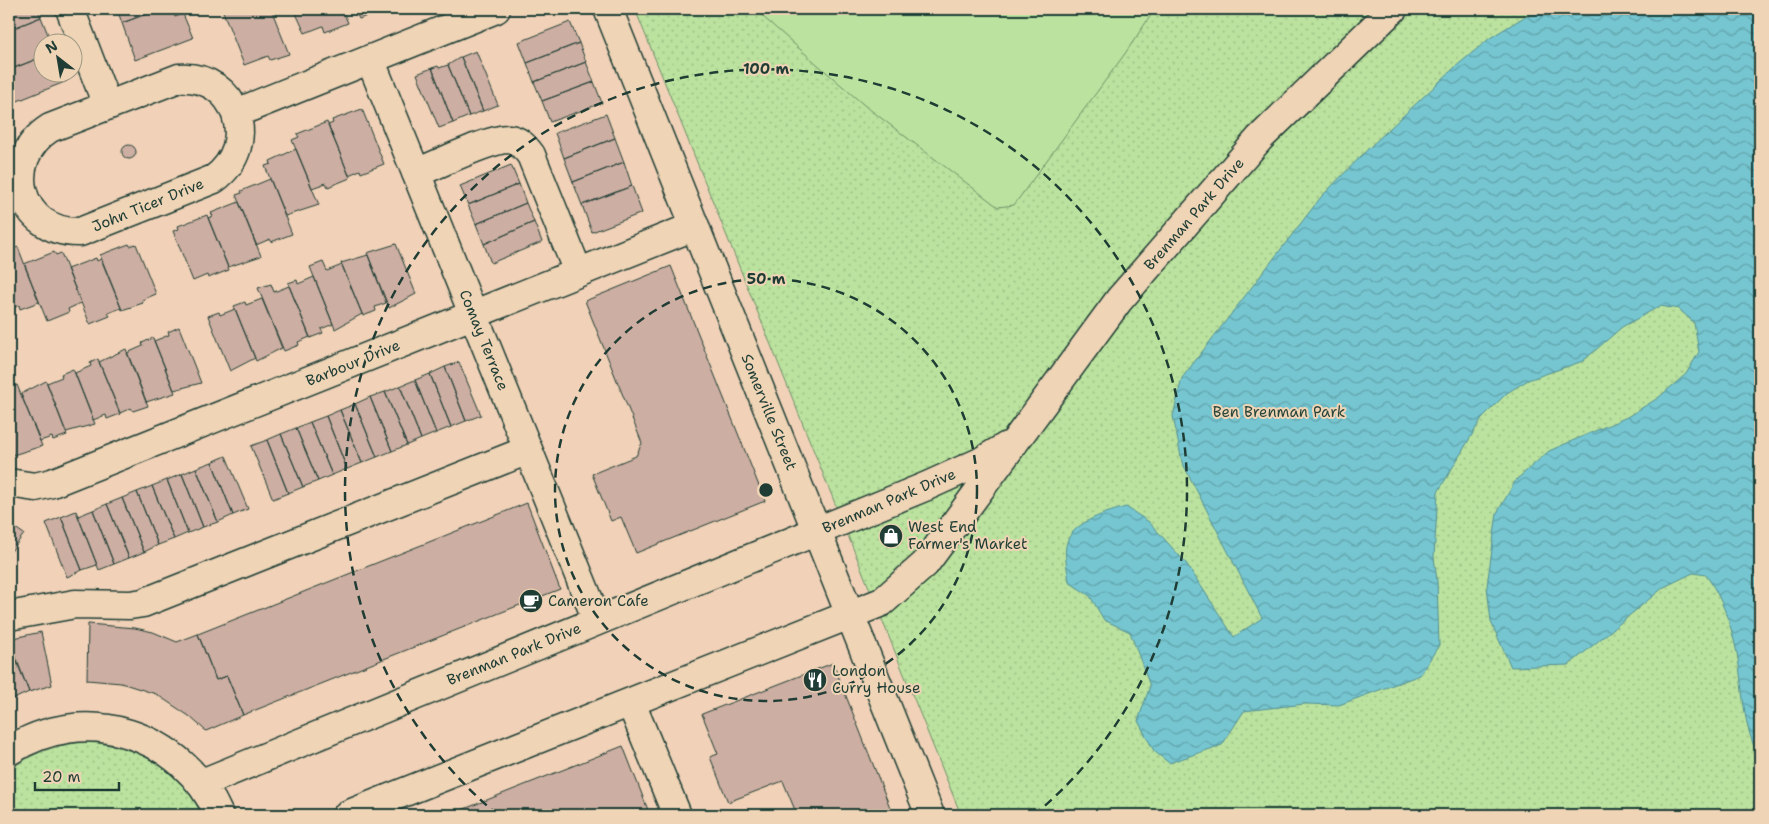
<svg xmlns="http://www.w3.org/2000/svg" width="1769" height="824" font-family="'Shantell Sans',sans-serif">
<defs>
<pattern id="grass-dots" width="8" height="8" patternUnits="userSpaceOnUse" patternTransform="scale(1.25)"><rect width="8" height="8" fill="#bbe29e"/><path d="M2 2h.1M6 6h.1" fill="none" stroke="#a0c389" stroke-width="1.8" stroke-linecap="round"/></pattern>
<pattern id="water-waves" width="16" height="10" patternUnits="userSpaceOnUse" patternTransform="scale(1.25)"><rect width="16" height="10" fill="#76c6d1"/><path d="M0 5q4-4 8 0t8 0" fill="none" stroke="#60a2aa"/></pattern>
</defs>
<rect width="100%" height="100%" fill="#f1d2b8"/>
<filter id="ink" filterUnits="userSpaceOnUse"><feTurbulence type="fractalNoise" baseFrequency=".02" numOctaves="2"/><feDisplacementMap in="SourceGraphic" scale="10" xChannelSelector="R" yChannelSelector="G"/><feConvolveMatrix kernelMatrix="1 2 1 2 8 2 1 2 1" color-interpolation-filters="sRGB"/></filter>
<g filter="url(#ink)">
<!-- grass -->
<path fill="url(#grass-dots)" stroke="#6d9069" d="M635 9H1760V815H961Z
M88 742C137 746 181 769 202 815H9V771C32 752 58 744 88 742Z"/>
<!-- pitch -->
<path fill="#bbe29e" stroke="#6d9069" d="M754 9H1155L1124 55 1014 205 998 207 864 105Z"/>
<!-- water -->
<path fill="url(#water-waves)" stroke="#538f92" d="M1556 9H1760V757C1742 729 1743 685 1737 653 1731 625 1723 599 1706 575L1693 573 1664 587 1569 665 1511 667 1491 622 1487 586 1497 513 1516 480 1549 451 1627 417 1658 398 1686 374 1699 352 1694 323 1679 309 1660 306 1622 327 1583 361 1528 380 1507 393 1482 418 1438 492 1434 557 1437 581 1439 645 1420 675 1339 705 1305 704 1244 711 1222 745 1169 763 1154 751 1138 721 1150 686 1130 632 1104 620 1090 596 1069 582C1068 570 1063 554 1067 542 1074 521 1108 512 1126 507L1149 522 1186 563 1234 637 1262 618 1182 462 1173 416 1182 378 1321 197 1370 147 1454 68 1490 38 1524 17Z"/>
<!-- building -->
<path fill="#cdaea2" stroke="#1f3d34" d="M9 9H38L41 17 9 30Z
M117 9H160L122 23Z
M160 9H173L175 17 183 14 193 38 135 60 122 23Z
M222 9H271L289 54 270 60 268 56 244 65Z
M294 9H342L348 23 325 32 323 26 305 33Z
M354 9H382V10L359 19Z
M41 17 51 42H42V57L9 70V30Z
M570 22 579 43 527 63 519 42Z
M579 43 586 62 534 82 527 63Z
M476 51 498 105 483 111 461 57Z
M42 57V72H63L67 81 15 102 9 86 13 84 9 70Z
M461 57 483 111 469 116 448 65Z
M586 62 594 82 542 101 534 82Z
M448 65 469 116 453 123 432 68 438 66 439 68Z
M432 68 453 123 439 128 417 74Z
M594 82 602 103 550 122 542 101Z
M362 109 384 164 361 173 360 170 349 175 328 125 333 123 332 120Z
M606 114 615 138 564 158 555 133Z
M327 122 350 178 328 187 326 183 312 188 292 140 299 137 297 134Z
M615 138 624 162 573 182 564 158Z
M122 152a7 7 0 1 1 14 0a7 7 0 1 1-14 0Z
M296 149 319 205 285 216 265 166 271 164 270 161Z
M624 162 632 186 582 205 573 182Z
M511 165 519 184 468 205 460 186Z
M270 179 292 234 271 242 270 239 256 245 236 195 242 193 241 191Z
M519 184 526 203 476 224 468 205Z
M632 186 642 213 592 232 582 205Z
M239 202 261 256 228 267 208 218 213 216 211 213Z
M526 203 534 222 484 244 476 224Z
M207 215 229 270 208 278 207 275 193 281 173 231 179 229 178 226Z
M534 222 542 242 491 263 484 244Z
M129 244 130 246 136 244 156 294 142 300 143 303 122 310 100 255Z
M396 244 416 294 389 308 367 253Z
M18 247 39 302 20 309 19 305 9 310V251Z
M54 252 56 255 61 253 81 303 68 309 69 312 47 321 24 264Z
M368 255 386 303 375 307 376 311 363 316 341 263Z
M96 258 97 261 101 259 121 308 108 313 110 316 90 324 67 269Z
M323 262 327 271 342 265 362 314 335 329 310 267Z
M671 266 765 501 636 553 621 517 611 521 592 474 636 456 642 443 585 301Z
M314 277 333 324 321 329 323 333 310 338 288 283 297 280 298 284Z
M271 284 274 292 289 286 310 337 298 342 299 345 284 351 258 288Z
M262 299 282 348 256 361 234 306 245 302 246 305Z
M235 309 255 358 230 371 208 316 219 312 220 315Z
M179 327 201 383 174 390 154 341 169 335 168 332Z
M153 338 175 393 146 402 127 353 143 346 142 343Z
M126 349 148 406 133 411 131 408 120 413 99 362Z
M98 359 120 414 107 419 106 415 93 420 75 373 91 366 90 363Z
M459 362 481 415 466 421 445 367Z
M445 367 466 421 451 427 430 374Z
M73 369 95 424 66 432 47 383 62 377 61 374Z
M430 374 451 427 436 433 415 380Z
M415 380 436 433 421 439 400 386Z
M46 381 67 435 53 440 52 437 40 441 21 394Z
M17 385 42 446 13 455 9 444V388Z
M400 386 421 439 407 445 385 392Z
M385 392 407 445 392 451 370 397Z
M370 397 392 451 377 457 355 404Z
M355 404 377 457 362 463 340 410Z
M340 410 362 463 347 469 326 416Z
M326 416 347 469 332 475 310 422Z
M310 422 332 475 318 481 296 428Z
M296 428 318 481 303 487 281 434Z
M281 434 303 487 288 493 267 440Z
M267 440 288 493 273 499 251 446Z
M226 456 248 509 233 515 212 462Z
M212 462 233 515 218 522 196 468Z
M196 468 218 522 203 527 182 474Z
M182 474 203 527 188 533 167 480Z
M167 480 188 533 174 539 152 486Z
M152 486 174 539 158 545 137 492Z
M137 492 158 545 144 552 122 498Z
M122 498 144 552 129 558 107 504Z
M527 503 560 589 243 715 227 676 216 680 198 634Z
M107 504 129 558 114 564 93 510Z
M93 510 114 564 99 570 78 516Z
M76 511 97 565 82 570 61 517Z
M61 517 82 570 67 577 46 523Z
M11 525 24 534 9 554V528Z
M88 624 135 628 153 632 177 642 198 634 216 680 227 676 243 715 206 731 189 716 156 694 121 683 87 680Z
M41 632 52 685 29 692 9 639Z
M9 643 29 692 9 701Z
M833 663 893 815H797L783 781 728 802 710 757 718 754 702 714Z
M623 746 650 815H449Z"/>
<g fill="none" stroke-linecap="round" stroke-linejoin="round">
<!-- minor casing -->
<g stroke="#1f3d34" stroke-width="31">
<path id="minor" d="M70 9 107 105
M608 9 930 815
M370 59 597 620
M179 78C237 74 261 145 214 179L80 232C18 234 0 160 50 128Z
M236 113 496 9
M416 173C437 165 490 138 509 139 519 140 525 147 531 155L578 272
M9 483 35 487 52 483 695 226
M9 616 75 604 130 605 143 603 528 450
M631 703 677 815
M9 751C84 701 184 734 219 815
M202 783 927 486 980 462 1007 446
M347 815 882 602 925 564 1119 300 1260 138 1393 9"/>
</g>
<!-- minor -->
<use href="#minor" stroke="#efd4b6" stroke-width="28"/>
</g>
</g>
<!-- distance rings -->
<g fill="none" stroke="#1f3d34" stroke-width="2.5" stroke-dasharray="9 6">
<circle cx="766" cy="490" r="211"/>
<path d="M498 815A421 421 0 1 1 1034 815"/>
</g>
<!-- icons -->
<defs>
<g id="shop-disc" transform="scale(1.25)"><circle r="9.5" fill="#1f3d34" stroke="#efd4b6"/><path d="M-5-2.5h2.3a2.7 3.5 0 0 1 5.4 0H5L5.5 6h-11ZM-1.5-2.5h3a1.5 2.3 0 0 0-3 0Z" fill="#fff"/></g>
<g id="cafe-disc" transform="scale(1.25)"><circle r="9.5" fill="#1f3d34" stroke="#efd4b6"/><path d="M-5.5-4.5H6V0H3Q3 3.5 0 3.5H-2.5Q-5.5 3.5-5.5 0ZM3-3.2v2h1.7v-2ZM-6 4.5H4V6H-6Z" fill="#fff"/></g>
<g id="restaurant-disc" transform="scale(1.25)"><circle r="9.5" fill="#1f3d34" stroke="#efd4b6"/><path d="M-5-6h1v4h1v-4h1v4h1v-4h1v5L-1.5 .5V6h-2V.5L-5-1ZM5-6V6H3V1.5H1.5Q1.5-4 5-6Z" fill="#fff"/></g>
</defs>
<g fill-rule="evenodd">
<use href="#shop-disc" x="891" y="536"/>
<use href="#cafe-disc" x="531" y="601"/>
<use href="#restaurant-disc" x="815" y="680"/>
</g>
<g text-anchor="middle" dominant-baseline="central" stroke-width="4" stroke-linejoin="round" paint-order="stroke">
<!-- street labels -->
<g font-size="15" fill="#1f3d34" stroke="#efd4b6">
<text transform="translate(148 205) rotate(-22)">John Ticer Drive</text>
<text transform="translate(1194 214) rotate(-49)">Brenman Park Drive</text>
<text transform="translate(484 340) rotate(68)">Comay Terrace</text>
<text transform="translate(353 363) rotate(-22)">Barbour Drive</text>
<text transform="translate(769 412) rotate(68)">Somerville Street</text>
<text transform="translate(889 501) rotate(-23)">Brenman Park Drive</text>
<text transform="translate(514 654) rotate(-22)">Brenman Park Drive</text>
</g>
<!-- park labels -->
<g font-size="15" fill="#274539" stroke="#efd4b6">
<text x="1279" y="412">Ben Brenman Park</text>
</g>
<!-- poi labels -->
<g font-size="15" fill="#1f3d34" stroke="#efd4b6" text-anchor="start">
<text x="908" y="527">West End<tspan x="908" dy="17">Farmer's Market</tspan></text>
<text x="548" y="601">Cameron Cafe</text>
<text x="832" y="671">London<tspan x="832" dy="17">Curry House</tspan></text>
</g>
</g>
<circle cx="766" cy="490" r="8" fill="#1f3d34" stroke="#efd4b6" stroke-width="2.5"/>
<g font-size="15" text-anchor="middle" font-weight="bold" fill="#1f3d34" stroke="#efd4b6" stroke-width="4" stroke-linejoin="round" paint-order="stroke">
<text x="766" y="74">100 m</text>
<text x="766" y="284">50 m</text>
</g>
<!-- margin -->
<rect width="1769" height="824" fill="none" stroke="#efd4b6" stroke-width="30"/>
<rect x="15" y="15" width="1739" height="794" fill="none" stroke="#1f3d34" stroke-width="2" filter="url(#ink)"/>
<!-- north arrow -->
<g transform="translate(58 58) rotate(329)"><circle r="24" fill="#efd4b6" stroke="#9c9882"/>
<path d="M0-4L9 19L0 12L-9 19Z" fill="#1f3d34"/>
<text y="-8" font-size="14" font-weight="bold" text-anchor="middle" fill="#1f3d34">N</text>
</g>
<!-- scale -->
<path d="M35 782v8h84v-8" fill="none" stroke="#1f3d34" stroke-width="2.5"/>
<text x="42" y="782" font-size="15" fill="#1f3d34" stroke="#efd4b6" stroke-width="4" paint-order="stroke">20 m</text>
</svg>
